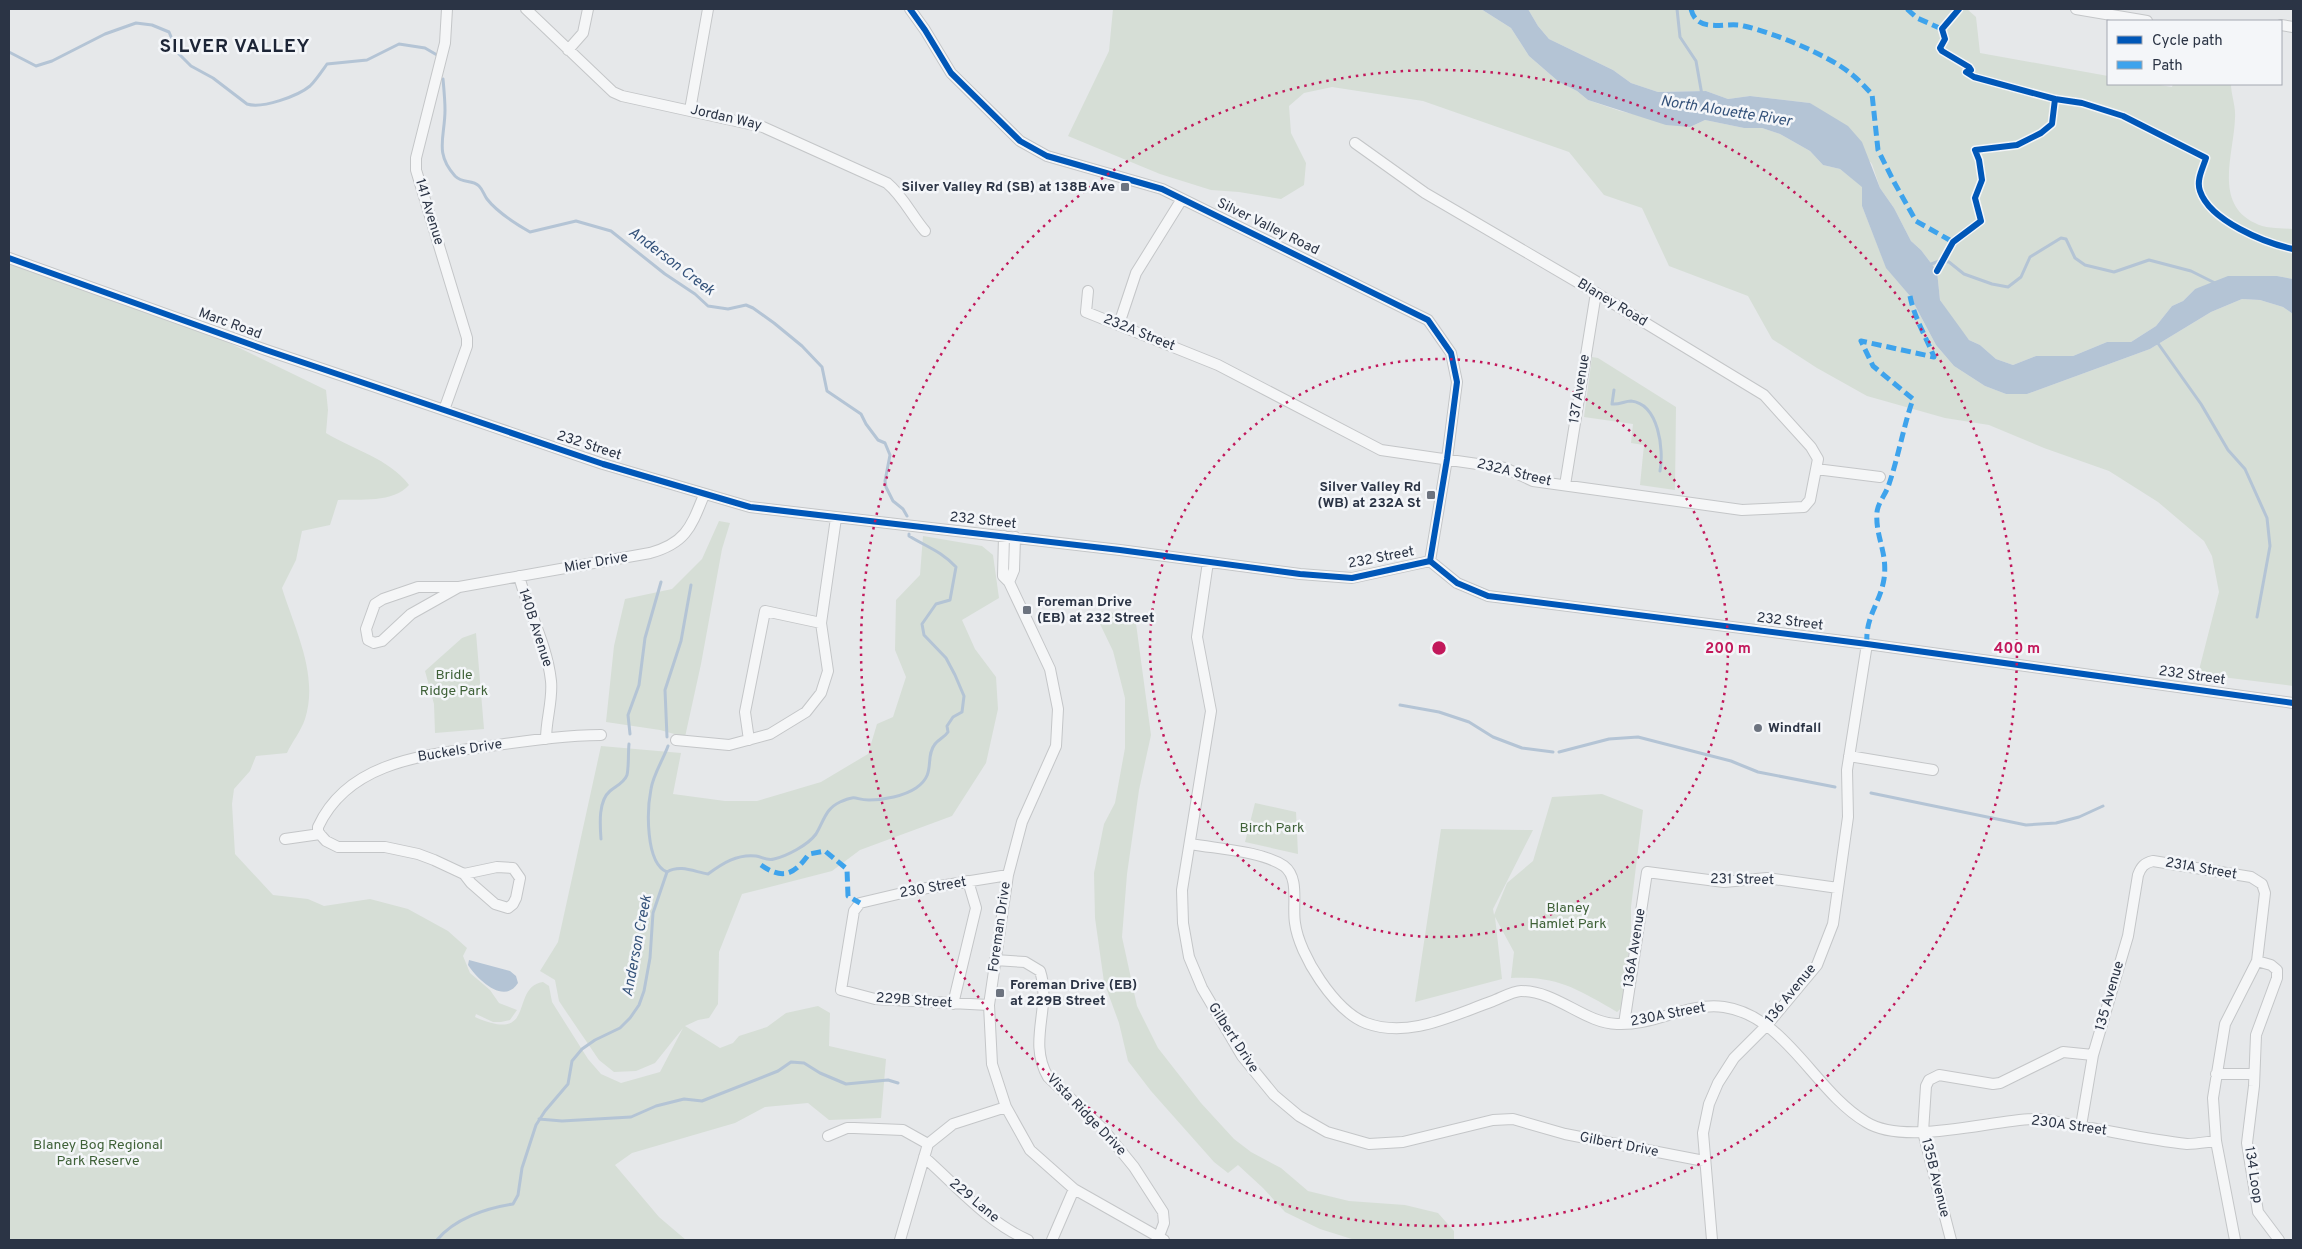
<svg xmlns="http://www.w3.org/2000/svg" width="2302" height="1249" font-family="Overpass,sans-serif">
<rect width="100%" height="100%" fill="#e6e8ea"/>
<!-- green -->
<path fill="#d6ded6" d="M1113 9H1481L1511 28 1529 56 1559 82 1577 91 1588 100 1620 111 1690 127 1705 120 1744 128H1762L1780 134 1810 151 1823 165 1840 169 1863 187 1862 206 1886 267 1910 296 1936 345 1954 366 1985 386 2006 394H2027L2150 349 2211 312 2242 299 2260 300 2283 307 2293 314V686L2198 674 2219 592 2212 556 2204 541 2158 502 2109 471 2044 448 1989 425 1945 418 1867 396 1817 368 1772 339 1748 296 1669 266 1642 208 1604 195 1569 152 1423 101 1332 87 1304 93 1289 106 1291 133 1306 163 1304 185 1281 199 1239 192 1211 190 1160 174 1068 136 1109 51Z
M1528 9H1967L1976 17 1980 53 2108 76V84H2154L2172 87 2173 84H2231C2231 95 2236 106 2235 118 2234 154 2213 203 2255 223 2265 229 2282 228 2293 229V279L2277 276 2195 289 2183 301 2172 306 2156 326 2131 342H2107L2073 356H2036L2013 365 1996 359 1980 345 1969 340 1957 325 1940 300 1937 271 1921 250 1911 241 1894 208 1880 188 1872 164 1828 116 1810 103 1750 96 1728 99 1706 91 1658 92 1631 83 1613 70 1549 39 1538 26Z
M9 259 184 321 326 390 328 410 326 433C352 449 390 459 409 485 394 503 359 499 338 500L330 525 302 531 296 560 282 588C295 630 319 675 305 719 301 731 292 742 287 753L256 756 250 771 234 789 232 804 235 854 273 895 308 899 324 906 370 899 408 909 448 931 467 948 463 956 470 973 490 990 499 1003 517 1010 510 1020 501 1022H493L476 1014 475 1017C538 1045 509 987 543 982L549 986 552 1002 588 1059 601 1074 621 1083 660 1072 683 1028 655 1063 636 1071 614 1072 599 1060 567 1013 559 1001 555 980 540 971 558 942 601 746 681 753 673 794 725 801H757L821 782 868 754 877 724 893 717 906 677 895 650 896 600 920 575 923 536 982 546 993 555 999 598 962 620 975 649 996 677 998 709 986 763 952 816 860 850 832 871 742 894 719 952 718 1004 709 1018 698 1020 685 1026 720 1048 733 1043 739 1036 767 1027 786 1013 818 1006 830 1013 829 1046 886 1059 881 1118 829 1120 808 1103 765 1107 735 1123 632 1153 615 1165 659 1217 686 1240H9Z
M1592 357 1598 358 1676 407 1675 490 1640 485 1644 445 1631 443 1633 424 1584 417Z
M719 521 730 523 722 549 701 664 685 737 660 730 606 722 614 646 625 599 672 589 702 559Z
M1100 611 1135 616 1151 735 1139 790 1127 874 1122 937 1137 1006 1158 1048 1201 1103 1234 1139 1251 1152 1281 1168 1308 1191 1349 1201 1405 1205 1438 1213 1454 1231V1240H1355L1320 1229 1285 1212 1263 1188 1238 1165 1228 1173 1214 1162 1151 1091 1128 1061 1119 1023 1104 982 1095 918 1094 873 1104 824 1115 803 1125 748V698L1113 651 1100 624Z
M476 633 484 729 435 733 434 704 425 671 462 638Z
M1602 794 1643 810 1631 907V938L1626 973 1629 1001 1617 1012C1577 989 1558 976 1511 978L1514 952 1495 917 1502 979 1415 1002 1441 829 1533 830 1493 909 1494 915 1507 883 1533 861 1552 797Z
M1255 803 1296 812 1298 854 1245 842Z"/>
<!-- water -->
<path fill="#b4c4d5" d="M1481 9H1528L1538 26 1549 39 1613 70 1631 83 1658 92 1706 91 1728 99 1750 96 1810 103 1848 126 1862 142 1880 188 1894 208 1911 241 1921 250 1937 271 1940 300 1969 340 1980 345 1996 359 2013 365 2036 356H2073L2107 342H2131L2156 326 2172 306 2183 301 2195 289 2228 276H2277L2293 279V314L2283 307 2260 300 2242 299 2211 312 2150 349 2027 394H2006L1985 386 1954 366 1936 345 1910 296 1886 268 1862 206V187L1840 169 1823 165 1810 151 1780 134 1762 128H1744L1705 120 1690 127 1666 125 1588 100 1577 91 1559 82 1529 56 1511 28Z
M469 960 510 971 516 976 518 983C504 1005 478 980 468 965Z"/>
<g fill="none" stroke-linecap="round" stroke-linejoin="round">
<!-- stream -->
<path stroke="#b4c4d5" stroke-width="3" d="M1677 9 1680 37 1696 61 1702 95
M9 52 36 66 52 61 105 34 136 23 152 25 169 32 178 53 191 66 213 78 247 104C262 109 298 96 310 86 316 80 322 71 327 64L367 60 399 44 425 48 437 55
M443 79C444 90 445 100 445 110 445 137 434 153 455 176 463 184 472 179 479 186 483 190 484 195 487 199 497 212 516 224 530 232L576 221 611 231 665 274 695 294 708 306 728 309 746 305 753 308 774 323 802 346 822 367 827 391 861 414 866 424 878 440 885 443 890 455 885 481 886 487 893 501 903 509 907 516
M1929 265 1939 261 1949 262 1964 274 1992 284 2008 287 2021 277 2030 257 2061 238 2066 239 2075 258 2085 265 2114 272 2149 260 2191 271 2215 283
M2157 342 2201 404 2228 450 2245 469 2267 518 2270 546 2257 617
M1614 390 1612 404C1619 405 1625 401 1631 401 1659 404 1664 450 1660 471
M1400 705 1439 712 1469 722 1493 737 1522 748 1553 752
M630 734 628 715 639 685 645 638 661 582
M667 737 665 690 681 641 691 585
M1559 752 1609 739 1638 737 1731 761 1758 772 1835 787
M1871 793 2026 825 2056 823 2079 817 2103 806
M601 839C600 825 598 801 610 791 616 786 624 783 627 775 629 766 628 753 629 744
M667 872C645 863 647 809 651 789 653 775 663 760 668 746
M539 1119 562 1121 631 1117 656 1106 684 1099 702 1101 778 1071 791 1062 804 1063 820 1073 846 1084 888 1080 898 1083
M437 1240C454 1219 486 1208 513 1204L518 1195 522 1168 536 1125 545 1111 568 1084 572 1061 582 1049 595 1040 620 1028 630 1018 639 1005 644 991 650 958 653 913 667 872C680 864 695 872 708 874 723 863 737 854 756 856 762 857 767 861 774 859 787 856 808 845 816 834 824 821 825 809 840 802 858 794 854 800 869 800 884 800 904 796 916 788 937 774 924 758 935 744 939 739 944 738 948 732L947 726 953 717 962 712 964 696 955 675 946 658 924 635 922 624 936 604 950 600 956 567C941 551 927 547 909 536V534"/>
<!-- minor casing -->
<g stroke="#c4c6c8" stroke-width="12">
<path id="minor" d="M526 9 613 92 622 96 763 127 887 183C903 196 912 216 925 231
M910 9 925 30 951 73 1020 141 1047 156 1162 189 1428 320 1451 353 1457 382 1447 459 1430 561
M2076 9 2147 21
M2281 25 2293 27
M568 50 583 33 588 9
M690 110 708 9
M9 258 266 350 444 410 603 464 750 507 1120 550 1300 574 1352 578 1430 561
M1088 291 1086 312 1218 365 1381 450 1505 468 1533 481 1742 510 1804 507 1810 500 1818 459 1811 447 1764 395 1596 293 1425 193 1355 143
M1119 324 1136 273 1182 199
M444 410 467 346V338L416 170V158L445 43 447 9
M1816 469 1880 477
M1565 485 1596 293
M1004 536 1003 576 1009 582 1050 669 1058 709 1056 746 1022 822 1008 875 989 1005 992 1064 1006 1107 1030 1150 1074 1189 1164 1240
M1430 561 1457 583 1488 596 1867 644 2293 703
M1208 562 1197 637 1211 711 1182 890 1183 923 1189 957 1202 988 1242 1056 1274 1095 1299 1116 1327 1132 1369 1144 1403 1142 1493 1120 1513 1119 1565 1134 1704 1161
M519 576C528 611 547 644 551 681 553 700 546 719 546 739
M1009 582 1014 570 1015 537
M459 587 411 614 382 641 374 643 368 640 366 629 375 604 383 599 418 587H459L650 553C686 543 691 527 704 495
M676 740 729 745 770 734 806 712 821 693 828 671 821 623 836 518
M749 740 745 712 765 611 821 623
M1849 756 1933 770
M285 839 320 834
M1191 844C1218 849 1261 851 1284 866 1300 878 1292 905 1295 923 1299 955 1335 1011 1366 1023 1409 1039 1453 1015 1493 1001 1501 998 1513 991 1521 991 1557 991 1584 1023 1617 1024 1654 1026 1687 1002 1724 1007 1786 1016 1815 1092 1866 1122 1905 1146 1987 1121 2032 1119 2046 1118 2060 1123 2074 1125 2111 1131 2149 1140 2187 1144 2196 1144 2207 1142 2216 1141
M464 874 497 867 513 868 520 878 516 898 513 904 508 908 495 904 471 883 464 874 434 860 418 854 385 847H338L326 841 318 832V827C349 760 427 755 490 746 526 741 564 735 601 735
M995 960 1025 962 1040 971C1052 1007 1027 1041 1048 1077L1103 1129 1134 1167 1163 1212 1164 1223 1159 1236
M953 1004 976 908 968 881
M989 1005 875 999 841 990 854 911 860 903 915 890 1008 875
M1624 1024 1647 872 1724 882 1767 878 1838 888
M2216 1074H2253
M2081 1126 2093 1055 2128 936 2138 875C2141 867 2144 863 2153 861L2251 877 2262 884 2265 893 2257 961 2271 965 2277 970V978L2256 1035 2254 1086 2247 1143 2258 1212 2279 1240
M828 1136 847 1128H854L903 1130 928 1144
M924 1157C957 1186 987 1222 1028 1240
M900 1240 928 1144 953 1124 1006 1107
M1052 1240 1074 1189
M1712 1240 1703 1133 1709 1104 1718 1083 1734 1058 1767 1025 1817 965 1833 924 1848 817 1847 770 1867 644
M1951 1240 1923 1132 1926 1086 1929 1080 1939 1075 1993 1084 2000 1083 2063 1052 2093 1055
M2235 1240 2216 1141 2213 1098 2225 1024 2257 961"/>
</g>
<!-- minor -->
<use href="#minor" stroke="#f5f6f7" stroke-width="10"/>
<!-- quiet -->
<path stroke="#3ea3ec" stroke-width="5" stroke-dasharray="10 5" stroke-linecap="butt" d="M1691 9C1697 35 1727 21 1744 26 1774 33 1826 54 1850 73 1858 79 1865 87 1872 94L1878 150 1894 182 1916 221 1953 242
M1907 9 1917 18 1942 29
M1867 644C1865 616 1880 604 1884 579 1888 552 1875 537 1877 512 1878 503 1885 495 1888 487 1898 459 1903 428 1913 399L1873 366 1861 341 1934 357C1926 337 1914 317 1910 296
M761 865C783 880 794 875 809 854L825 851 847 869 848 896 860 903"/>
<!-- cycleway casing -->
<g stroke="#f4f6f9" stroke-width="9">
<path id="cycleway" d="M910 9 925 30 951 73 1020 141 1047 156 1162 189 1428 320 1451 353 1457 382 1447 459 1430 561
M2055 99 2082 103 2123 116 2206 158C2203 168 2196 180 2200 191 2210 221 2265 243 2293 249
M9 258 266 350 444 410 603 464 750 507 1120 550 1300 574 1352 578 1430 561
M1937 271 1953 242 1981 221 1975 198 1982 180 1979 160 1975 150 2017 145 2041 133 2052 124 2055 99 1974 77 1966 72 1971 70 1969 67 1942 51 1940 48 1945 39 1942 29 1959 9
M1430 561 1457 583 1488 596 1867 644 2293 703"/>
</g>
<!-- cycleway -->
<use href="#cycleway" stroke="#0057b8" stroke-width="6"/>
</g>
<!-- distance rings -->
<g fill="none" stroke="#c2185b" stroke-width="2.5" stroke-dasharray="2.5 5">
<circle cx="1439" cy="648" r="289"/>
<circle cx="1439" cy="648" r="578"/>
</g>
<!-- markers -->
<g fill="#6c737f" stroke="#f4f6f9" stroke-width="2">
<rect x="1120" y="182" width="10" height="10" rx="2.5"/>
<rect x="1426" y="490" width="10" height="10" rx="2.5"/>
<rect x="1022" y="605" width="10" height="10" rx="2.5"/>
<circle cx="1758" cy="728" r="5"/>
<rect x="995" y="988" width="10" height="10" rx="2.5"/>
</g>
<g text-anchor="middle" dominant-baseline="central" stroke-width="5" stroke-linejoin="round" paint-order="stroke">
<!-- street labels -->
<g font-size="14" fill="#2b3445" stroke="#f4f6f9">
<text transform="translate(726 118) rotate(13)">Jordan Way</text>
<text transform="translate(429 212) rotate(73)">141 Avenue</text>
<text transform="translate(1268 227) rotate(26)">Silver Valley Road</text>
<text transform="translate(1612 303) rotate(31)">Blaney Road</text>
<text transform="translate(230 324) rotate(20)">Marc Road</text>
<text transform="translate(1139 333) rotate(22)">232A Street</text>
<text transform="translate(1580 389) rotate(-81)">137 Avenue</text>
<text transform="translate(589 446) rotate(18)">232 Street</text>
<text transform="translate(1514 473) rotate(14)">232A Street</text>
<text transform="translate(983 521) rotate(6)">232 Street</text>
<text transform="translate(1381 558) rotate(-11)">232 Street</text>
<text transform="translate(596 563) rotate(-10)">Mier Drive</text>
<text transform="translate(1790 622) rotate(7)">232 Street</text>
<text transform="translate(535 628) rotate(72)">140B Avenue</text>
<text transform="translate(2192 676) rotate(8)">232 Street</text>
<text transform="translate(460 751) rotate(-9)">Buckels Drive</text>
<text transform="translate(2201 869) rotate(10)">231A Street</text>
<text transform="translate(1742 880) rotate(1)">231 Street</text>
<text transform="translate(933 888) rotate(-10)">230 Street</text>
<text transform="translate(1000 927) rotate(-82)">Foreman Drive</text>
<text transform="translate(1635 948) rotate(-81)">136A Avenue</text>
<text transform="translate(1791 994) rotate(-51)">136 Avenue</text>
<text transform="translate(2110 996) rotate(-74)">135 Avenue</text>
<text transform="translate(914 1001) rotate(4)">229B Street</text>
<text transform="translate(1668 1015) rotate(-11)">230A Street</text>
<text transform="translate(1233 1038) rotate(57)">Gilbert Drive</text>
<text transform="translate(1086 1115) rotate(46)">Vista Ridge Drive</text>
<text transform="translate(2069 1126) rotate(8)">230A Street</text>
<text transform="translate(1619 1145) rotate(11)">Gilbert Drive</text>
<text transform="translate(2253 1175) rotate(81)">134 Loop</text>
<text transform="translate(1935 1178) rotate(76)">135B Avenue</text>
<text transform="translate(974 1201) rotate(40)">229 Lane</text>
</g>
<!-- poi labels -->
<g font-size="14" font-weight="bold" fill="#2b3445" stroke="#f4f6f9" text-anchor="start">
<text x="1115" y="187" text-anchor="end">Silver Valley Rd (SB) at 138B Ave</text>
<text x="1421" y="487" text-anchor="end">Silver Valley Rd<tspan x="1421" dy="16">(WB) at 232A St</tspan></text>
<text x="1037" y="602">Foreman Drive<tspan x="1037" dy="16">(EB) at 232 Street</tspan></text>
<text x="1768" y="728">Windfall</text>
<text x="1010" y="985">Foreman Drive (EB)<tspan x="1010" dy="16">at 229B Street</tspan></text>
</g>
<!-- park labels -->
<g font-size="14" fill="#3f6138" stroke="#f4f6f9">
<text x="454" y="675">Bridle<tspan x="454" dy="16">Ridge Park</tspan></text>
<text x="1272" y="828">Birch Park</text>
<text x="1568" y="908">Blaney<tspan x="1568" dy="16">Hamlet Park</tspan></text>
<text x="98" y="1145">Blaney Bog Regional<tspan x="98" dy="16">Park Reserve</tspan></text>
</g>
<!-- water labels -->
<g font-size="15" font-style="italic" fill="#34527a" stroke="#f4f6f9">
<text transform="translate(1726 112) rotate(9)">North Alouette River</text>
<text transform="translate(671 262) rotate(37)">Anderson Creek</text>
<text transform="translate(638 946) rotate(-79)">Anderson Creek</text>
</g>
<!-- district labels -->
<g font-size="19" font-weight="bold" letter-spacing="1" fill="#1d2536" stroke="#f4f6f9">
<text x="235" y="47">SILVER VALLEY</text>
</g>
</g>
<circle cx="1439" cy="648" r="8" fill="#c2185b" stroke="#f4f6f9" stroke-width="2.5"/>
<g font-size="15" text-anchor="middle" font-weight="bold" fill="#c2185b" stroke="#f4f6f9" stroke-width="5" stroke-linejoin="round" paint-order="stroke">
<text x="1728" y="653">200 m</text>
<text x="2017" y="653">400 m</text>
</g>
<!-- border -->
<rect width="2302" height="1249" fill="none" stroke="#2b3445" stroke-width="20"/>
<!-- legend -->
<rect x="2107" y="20" width="175" height="65" fill="#f4f6f9" stroke="#a4a8b1"/>
<rect x="2117" y="36" width="25" height="8" fill="#0057b8" stroke="#a4a8b1"/>
<text x="2152" y="45" font-size="15" fill="#2b3445">Cycle path</text>
<rect x="2117" y="61" width="25" height="8" fill="#3ea3ec" stroke="#a4a8b1"/>
<text x="2152" y="70" font-size="15" fill="#2b3445">Path</text>
</svg>
